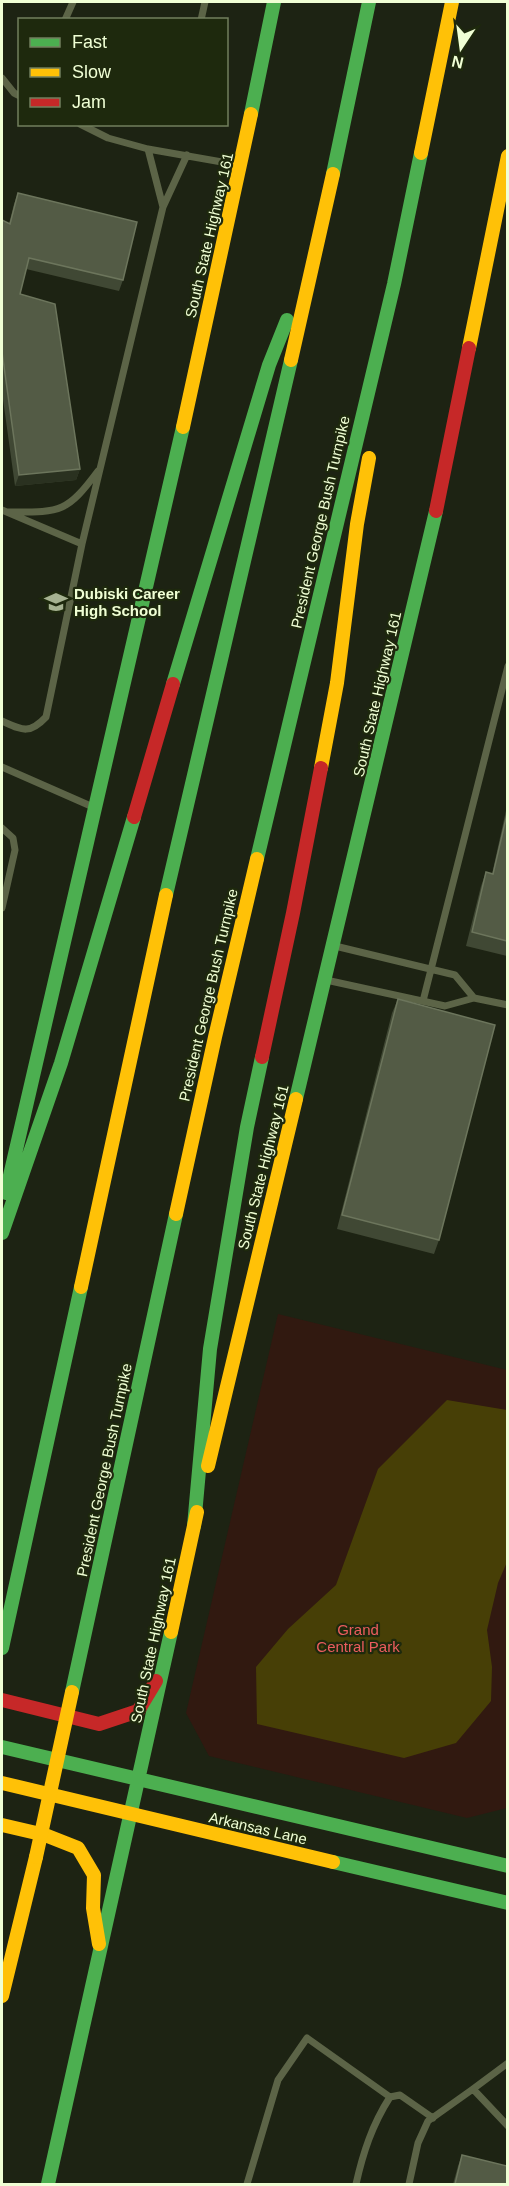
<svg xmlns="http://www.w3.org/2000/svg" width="509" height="2186" font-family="Helvetica,sans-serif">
<rect width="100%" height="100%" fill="#1d2313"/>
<!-- green -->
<path fill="#311910" d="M278 1314 507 1370V1808L467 1818 209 1756 186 1713Z"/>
<!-- water -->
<path fill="#473f06" d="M447 1400 507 1410V1562L498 1583 487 1630 492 1667 491 1701 456 1743 404 1758 257 1724 256 1667 288 1629 336 1585 378 1469Z"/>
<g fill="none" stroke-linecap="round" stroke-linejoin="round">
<!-- lane -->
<path stroke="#5c6447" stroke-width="7" d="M65 20 73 2
M201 20 205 2
M2 78 14 93 20 96
M80 124 108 138 148 149 239 165
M148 149 163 207
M2 510 82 544
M7 512C60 512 66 514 98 471
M2 721C22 730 29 735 46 717L82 544 163 207 187 155
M2 767 93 807
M2 828 13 838 15 850 2 908
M335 946 455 975 474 998
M326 980 445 1006 474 998 508 1005
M423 1001 508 666
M473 2089 508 2063
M247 2184 278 2080 307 2038 390 2097
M356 2184C363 2153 372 2125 390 2097L400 2095 433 2118
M409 2184 418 2143 428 2121 473 2089 508 2126"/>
<!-- fast -->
<path stroke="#4caf50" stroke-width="14" d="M251 114 274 2
M333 174 369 2
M173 684 269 365 287 320
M257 859 394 284 421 153
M166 895 291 360
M296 1099 436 511
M6 1193 183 427
M2 1233 61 1063 134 817
M194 1526 210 1349 247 1127 262 1057
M2 1648 81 1287
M72 1692 176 1214
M2 1747 508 1866
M333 1862 508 1903
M48 2184 171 1632"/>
<!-- slow -->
<path stroke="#ffc107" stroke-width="14" d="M421 153 452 2
M469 348 508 156
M291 360 333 174
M183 427 251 114
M321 768 337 683 357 524 369 458
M176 1214 215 1037 257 859
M81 1287 166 895
M208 1466 296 1099
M171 1632 197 1512
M2 1783 333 1862
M2 1825 45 1835 78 1848 94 1875 93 1908 99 1944
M2 1996 36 1857"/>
<!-- jam -->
<path stroke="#c62828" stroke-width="14" d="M436 511 469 348
M134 817 173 684
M262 1057 293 913 321 768
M2 1700 99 1724 138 1711 156 1681"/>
<!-- slow-bridge -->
<path stroke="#ffc107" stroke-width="14" d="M36 1857 72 1692"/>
</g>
<!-- wall -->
<path fill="#404834" d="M18 193 123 280 119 291 26 269 20 294 80 469 76 480 15 486 2 392V220L9 224 14 204Z
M507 806V956L466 946 481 886 486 872 492 874Z
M398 999 439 1240 434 1254 337 1229 392 1013Z
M462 2155 507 2184H453L458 2166Z"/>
<!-- shaded-wall -->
<path fill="#2a3120" d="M80 469 76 480 15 486 19 475Z"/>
<!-- building -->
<path fill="#535b45" stroke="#6c755c" stroke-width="1.5" d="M18 193 137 222 123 280 29 258 20 294 55 304 80 469 19 475 2 352V220L10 224Z
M507 814V941L472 932 486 872 493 874Z
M398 999 495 1025 439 1240 342 1215Z
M462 2155 507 2166V2184H455Z"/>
<!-- icons -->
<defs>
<g id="school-bare" transform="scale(1.8)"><path d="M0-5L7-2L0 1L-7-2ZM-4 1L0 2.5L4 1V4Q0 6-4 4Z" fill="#a6b291" stroke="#1e290d" stroke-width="2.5" paint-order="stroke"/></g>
</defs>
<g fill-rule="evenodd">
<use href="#school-bare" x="56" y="602"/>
</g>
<g text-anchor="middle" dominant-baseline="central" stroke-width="4.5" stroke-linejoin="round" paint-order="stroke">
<!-- street labels -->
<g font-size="15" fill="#f0ffd5" stroke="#1e290d">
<text transform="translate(209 235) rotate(-77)">South State Highway 161</text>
<text transform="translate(320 522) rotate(-77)">President George Bush Turnpike</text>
<text transform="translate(377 694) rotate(-77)">South State Highway 161</text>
<text transform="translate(208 995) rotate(-77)">President George Bush Turnpike</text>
<text transform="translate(263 1167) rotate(-76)">South State Highway 161</text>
<text transform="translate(104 1470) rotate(-78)">President George Bush Turnpike</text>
<text transform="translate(153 1640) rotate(-78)">South State Highway 161</text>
<text transform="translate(258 1828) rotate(13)">Arkansas Lane</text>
</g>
<!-- poi labels -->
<g font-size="15" font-weight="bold" fill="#f0ffd5" stroke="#1e290d" text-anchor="start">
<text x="74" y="593">Dubiski Career<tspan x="74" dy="17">High School</tspan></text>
</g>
<!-- park labels -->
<g font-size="15" fill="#ed5d5e" stroke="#1e290d">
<text x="358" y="1629">Grand<tspan x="358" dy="17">Central Park</tspan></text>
</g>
</g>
<!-- border -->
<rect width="509" height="2186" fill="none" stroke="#f0ffd5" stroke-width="6"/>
<!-- legend -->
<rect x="18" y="18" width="210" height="108" fill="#1e290d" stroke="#727f5d" stroke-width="1.5"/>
<rect x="30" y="38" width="30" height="9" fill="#4caf50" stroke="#727f5d" stroke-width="1.5"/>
<text x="72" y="48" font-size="18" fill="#f0ffd5">Fast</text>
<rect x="30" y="68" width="30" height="9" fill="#ffc107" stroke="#727f5d" stroke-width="1.5"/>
<text x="72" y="78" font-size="18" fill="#f0ffd5">Slow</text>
<rect x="30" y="98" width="30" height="9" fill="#c62828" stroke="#727f5d" stroke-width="1.5"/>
<text x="72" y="108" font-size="18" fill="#f0ffd5">Jam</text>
<!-- north arrow -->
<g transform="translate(461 48) rotate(193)" stroke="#1e290d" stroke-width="4.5" paint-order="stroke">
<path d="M0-4.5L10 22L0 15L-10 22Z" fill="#f0ffd5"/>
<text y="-9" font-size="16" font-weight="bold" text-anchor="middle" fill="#f0ffd5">N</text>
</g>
</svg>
